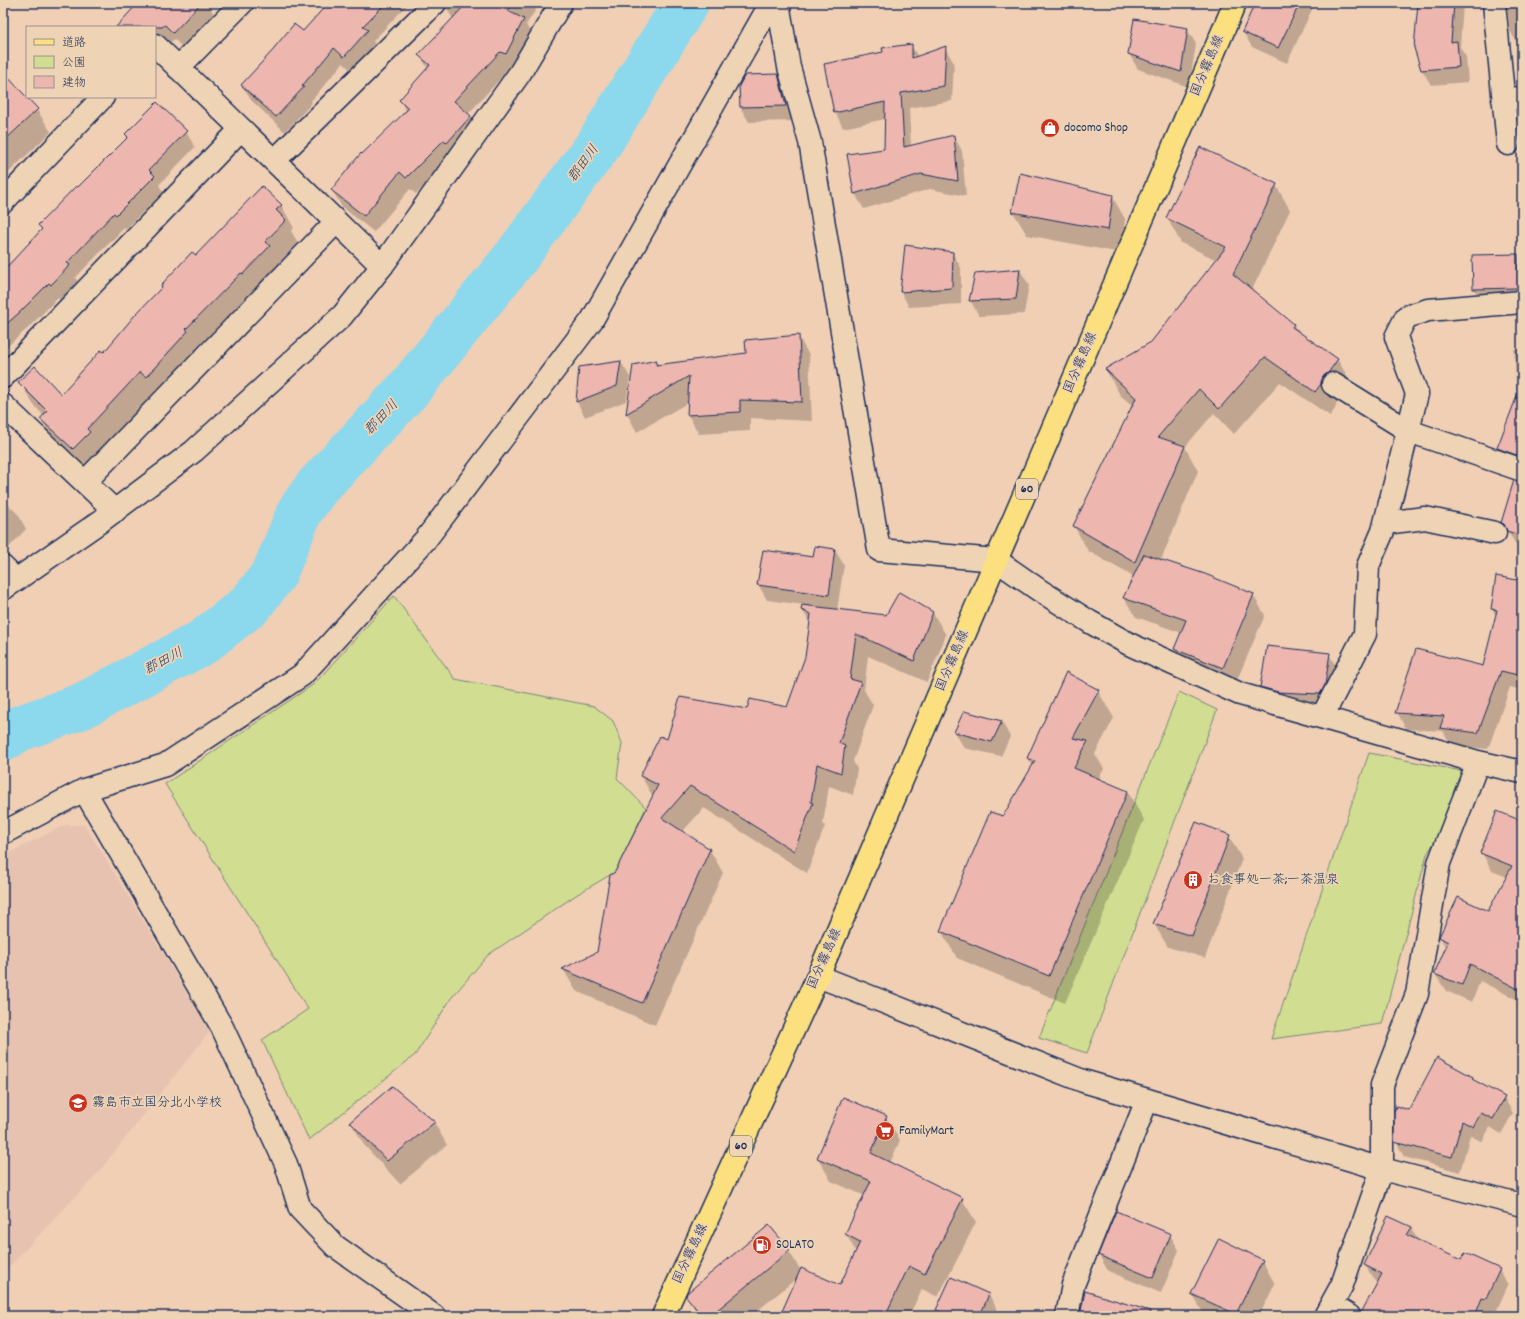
<svg xmlns="http://www.w3.org/2000/svg" width="1525" height="1319" font-family="Dekko,'Klee One',sans-serif">
	<rect width="100%" height="100%" fill="#f0cfb5"/>
	<filter id="ink" filterUnits="userSpaceOnUse"><feTurbulence type="fractalNoise" baseFrequency=".025" numOctaves="2"/><feDisplacementMap in="SourceGraphic" scale="8" xChannelSelector="R" yChannelSelector="G"/><feConvolveMatrix kernelMatrix="1 2 1 2 8 2 1 2 1" color-interpolation-filters="sRGB"/></filter>
	<g filter="url(#ink)">
		<path fill="#e7c2b0" d="M 65,825 L 85,825 L 210,1031 L 97,1174 L 3,1273 L 3,856 Z"/>
		<path fill="#d1dd91" stroke="#768678" d="M 394,596 L 455,679 L 594,706 L 613,721 L 622,743 L 617,778 L 646,808 L 615,872 L 576,895 L 488,955 L 452,997 L 415,1055 L 309,1140 L 262,1040 L 308,1009 L 165,784 L 314,684 Z
			M 1179,692 L 1217,710 L 1087,1053 L 1039,1038 Z
			M 1369,753 L 1477,774 L 1427,854 L 1382,1024 L 1271,1039 Z"/>
		<path fill="#0003" d="M 139,3 L 215,3 L 210,8 L 214,14 L 182,47 L 174,39 L 166,48 L 155,51 L 155,27 L 117,27 Z
			M 330,3 L 409,3 L 373,41 L 376,46 L 353,72 L 343,63 L 311,101 L 312,103 L 285,132 L 251,100 L 242,85 L 303,33 Z
			M 448,3 L 540,3 L 526,25 L 533,37 L 510,68 L 468,114 L 480,134 L 454,157 L 416,194 L 410,189 L 374,232 L 342,207 L 332,190 L 363,155 L 406,112 L 400,100 L 428,69 L 420,55 L 453,19 L 447,9 Z
			M 1256,3 L 1315,3 L 1287,63 L 1252,47 L 1243,32 Z
			M 1419,3 L 1463,3 L 1460,47 L 1466,57 L 1468,82 L 1431,85 L 1422,70 L 1415,48 Z
			M 1507,3 L 1522,3 L 1522,46 L 1519,46 L 1510,31 Z
			M 1187,29 L 1196,44 L 1189,87 L 1138,69 L 1129,54 Z
			M 911,45 L 918,57 L 945,48 L 954,63 L 952,101 L 909,108 L 911,146 L 954,136 L 962,151 L 966,196 L 930,189 L 864,209 L 855,194 L 848,155 L 884,150 L 885,119 L 843,128 L 835,112 L 884,53 Z
			M 3,73 L 37,110 L 51,132 L 8,173 L 3,168 Z
			M 777,75 L 786,90 L 794,121 L 749,122 L 740,107 L 740,86 Z
			M 157,103 L 186,132 L 195,147 L 159,185 L 163,192 L 125,230 L 124,228 L 75,278 L 78,281 L 60,300 L 58,298 L 27,329 L 3,350 L 3,269 L 7,265 L 9,266 L 42,230 L 39,225 L 129,139 L 126,135 Z
			M 1276,185 L 1290,210 L 1252,290 L 1294,325 L 1298,332 L 1337,359 L 1352,384 L 1342,398 L 1337,402 L 1335,409 L 1330,416 L 1280,382 L 1234,434 L 1214,413 L 1185,447 L 1198,471 L 1161,560 L 1253,595 L 1265,615 L 1234,687 L 1187,669 L 1175,649 L 1182,633 L 1136,617 L 1124,598 L 1134,577 L 1088,551 L 1074,526 L 1133,406 L 1120,395 L 1106,370 L 1152,343 L 1217,260 L 1181,243 L 1167,218 Z
			M 1112,196 L 1125,219 L 1121,253 L 1027,235 L 1013,212 Z
			M 281,205 L 294,228 L 291,231 L 298,243 L 279,263 L 282,269 L 159,399 L 153,394 L 100,452 L 87,471 L 54,442 L 41,419 L 44,416 L 33,404 L 20,382 L 61,395 L 104,353 L 196,257 Z
			M 952,252 L 961,268 L 961,304 L 909,307 L 901,292 Z
			M 1517,255 L 1522,263 L 1522,303 L 1483,304 L 1474,289 Z
			M 1020,270 L 1029,285 L 1024,314 L 979,316 L 970,300 L 975,274 Z
			M 798,336 L 809,355 L 812,421 L 750,418 L 750,431 L 699,434 L 688,415 L 689,402 L 637,432 L 627,414 L 634,366 L 656,361 L 659,365 L 747,354 Z
			M 1521,345 L 1522,345 L 1522,403 L 1517,395 L 1514,349 L 1522,348 Z
			M 621,362 L 630,377 L 626,401 L 585,417 L 577,402 L 579,368 Z
			M 1522,425 L 1522,470 L 1508,465 L 1498,448 Z
			M 1522,483 L 1522,549 L 1518,548 L 1502,522 Z
			M 3,500 L 18,514 L 26,529 L 4,553 Z
			M 835,550 L 844,565 L 837,610 L 887,616 L 900,594 L 933,613 L 946,635 L 927,682 L 868,656 L 864,690 L 873,705 L 853,761 L 857,769 L 853,795 L 829,786 L 823,823 L 825,826 L 807,873 L 704,808 L 682,832 L 710,850 L 723,873 L 655,1025 L 576,991 L 563,969 L 597,952 L 616,872 L 653,797 L 641,776 L 668,741 L 748,710 L 788,708 L 806,657 L 811,624 L 802,610 L 804,605 L 767,600 L 758,584 Z
			M 1522,582 L 1522,690 L 1510,687 L 1488,749 L 1451,745 L 1443,731 L 1406,729 L 1397,712 L 1484,667 L 1496,616 L 1492,608 Z
			M 1329,654 L 1338,670 L 1329,709 L 1270,702 L 1261,687 Z
			M 1067,673 L 1098,691 L 1114,718 L 1095,754 L 1104,769 L 1098,780 L 1128,792 L 1144,820 L 1065,1003 L 957,958 L 941,931 L 1003,818 L 1033,767 L 1028,758 Z
			M 965,712 L 1002,722 L 1010,737 L 1001,756 L 964,748 L 955,732 Z
			M 1522,822 L 1522,1002 L 1480,981 L 1472,1002 L 1446,991 L 1435,974 L 1446,948 L 1440,937 L 1488,912 L 1507,877 L 1492,871 L 1482,853 Z
			M 1229,836 L 1242,859 L 1205,958 L 1168,947 L 1154,924 Z
			M 1473,1077 L 1475,1082 L 1504,1098 L 1513,1113 L 1501,1134 L 1490,1127 L 1482,1142 L 1470,1135 L 1460,1172 L 1404,1157 L 1396,1141 Z
			M 886,1117 L 900,1140 L 890,1163 L 962,1199 L 976,1222 L 938,1297 L 922,1289 L 909,1316 L 781,1316 L 797,1278 L 751,1316 L 699,1316 L 687,1296 L 769,1227 L 789,1251 L 801,1271 L 840,1286 L 856,1252 L 846,1234 L 865,1196 L 831,1181 L 818,1158 Z
			M 351,1122 L 434,1122 L 447,1145 L 400,1184 L 364,1145 Z
			M 1411,1228 L 1419,1242 L 1462,1262 L 1499,1270 L 1508,1285 L 1495,1314 L 1491,1312 L 1490,1316 L 1365,1316 L 1378,1282 L 1374,1280 L 1365,1265 Z
			M 1170,1235 L 1179,1250 L 1161,1293 L 1108,1271 L 1099,1255 Z
			M 1262,1261 L 1275,1284 L 1259,1316 L 1205,1316 L 1192,1294 Z
			M 951,1278 L 989,1295 L 1000,1314 L 999,1316 L 936,1316 L 939,1312 L 938,1310 Z"/>
		<g fill="none" stroke-linecap="round" stroke-linejoin="round">
			<path stroke="#8cd8ed" stroke-width="46" d="M 3,739 L 18,729 L 82,706 L 203,642 L 250,605 L 274,574 L 300,511 L 317,487 L 407,391 L 516,257 L 597,147 L 686,3"/>
		</g>
		<path fill="#edb6af" stroke="#1b2f5e" d="M 138,3 L 201,3 L 173,33 L 165,25 L 162,27 L 116,27 Z
			M 328,3 L 386,3 L 363,26 L 368,30 L 344,57 L 334,48 L 302,86 L 304,87 L 276,117 L 241,85 L 275,48 L 274,48 L 294,24 L 303,31 Z
			M 467,3 L 513,3 L 508,11 L 524,19 L 506,54 L 500,52 L 454,101 L 471,116 L 447,143 L 444,140 L 406,178 L 400,172 L 364,216 L 331,190 L 361,153 L 362,154 L 408,109 L 399,100 L 430,65 L 418,55 Z
			M 1255,3 L 1300,3 L 1278,48 L 1242,32 Z
			M 1418,3 L 1454,3 L 1451,42 L 1457,41 L 1459,67 L 1421,70 L 1414,48 Z
			M 1134,19 L 1188,28 L 1181,72 L 1128,54 Z
			M 912,44 L 912,58 L 946,46 L 944,86 L 901,93 L 904,147 L 954,135 L 958,181 L 921,174 L 854,194 L 847,154 L 884,149 L 885,102 L 834,113 L 824,64 L 883,52 L 882,48 Z
			M 3,72 L 38,109 L 3,142 Z
			M 778,74 L 786,106 L 740,107 L 739,86 L 745,75 Z
			M 157,102 L 187,131 L 149,170 L 155,176 L 116,215 L 114,213 L 67,263 L 70,265 L 51,285 L 49,283 L 19,313 L 3,327 L 3,271 L 42,229 L 38,225 L 76,186 L 78,187 L 128,137 L 125,134 Z
			M 1200,147 L 1277,184 L 1233,274 L 1294,324 L 1292,327 L 1338,359 L 1328,373 L 1323,377 L 1321,384 L 1315,392 L 1265,357 L 1219,409 L 1199,389 L 1158,437 L 1185,446 L 1135,562 L 1073,526 L 1136,398 L 1105,369 L 1151,342 L 1226,247 L 1166,218 Z
			M 1020,173 L 1113,195 L 1108,230 L 1012,212 Z
			M 262,186 L 282,205 L 276,210 L 286,220 L 265,242 L 270,246 L 243,274 L 241,273 L 186,329 L 188,331 L 146,377 L 140,372 L 87,429 L 90,432 L 73,449 L 40,419 L 47,411 L 18,382 L 35,366 L 61,394 L 101,350 L 104,352 L 135,315 L 162,287 L 161,285 L 192,252 L 196,255 Z
			M 905,245 L 953,252 L 952,288 L 900,292 Z
			M 1518,254 L 1518,288 L 1473,289 L 1472,255 Z
			M 1020,269 L 1016,299 L 969,301 L 975,273 Z
			M 799,335 L 802,402 L 740,400 L 740,412 L 687,415 L 689,376 L 626,414 L 633,365 L 657,360 L 656,365 L 746,353 L 745,340 Z
			M 621,361 L 617,386 L 576,402 L 579,367 Z
			M 1520,388 L 1522,388 L 1522,457 L 1497,448 Z
			M 1514,480 L 1522,482 L 1522,536 L 1507,531 L 1504,524 L 1501,523 Z
			M 815,546 L 835,549 L 829,595 L 757,585 L 763,550 L 813,557 Z
			M 1144,554 L 1205,574 L 1254,594 L 1223,668 L 1174,649 L 1186,620 L 1123,598 Z
			M 1496,576 L 1522,581 L 1522,676 L 1501,671 L 1478,733 L 1440,728 L 1444,716 L 1395,713 L 1416,649 L 1483,666 L 1497,610 L 1491,609 Z
			M 899,592 L 933,612 L 914,661 L 856,634 L 850,679 L 861,682 L 839,743 L 845,746 L 841,773 L 817,764 L 811,802 L 813,803 L 794,851 L 690,786 L 662,818 L 710,849 L 642,1003 L 562,969 L 597,952 L 610,875 L 615,872 L 658,785 L 640,776 L 660,736 L 667,739 L 680,697 L 747,709 L 750,699 L 787,707 L 805,657 L 811,614 L 801,610 L 802,605 L 886,615 Z
			M 1267,646 L 1330,653 L 1325,685 L 1320,694 L 1278,692 L 1260,687 Z
			M 1066,672 L 1099,690 L 1073,738 L 1088,741 L 1074,768 L 1128,791 L 1049,976 L 940,931 L 990,812 L 1003,816 L 1035,761 L 1027,758 Z
			M 964,711 L 1002,721 L 992,742 L 954,732 Z
			M 1497,811 L 1522,821 L 1522,991 L 1470,964 L 1462,985 L 1434,974 L 1448,942 L 1439,937 L 1458,897 L 1488,911 L 1512,866 L 1480,853 Z
			M 1196,822 L 1230,835 L 1192,936 L 1153,924 Z
			M 1437,1057 L 1473,1077 L 1472,1079 L 1505,1097 L 1493,1119 L 1481,1113 L 1473,1127 L 1462,1121 L 1452,1157 L 1394,1142 L 1394,1112 L 1396,1106 L 1409,1110 Z
			M 392,1086 L 435,1122 L 387,1161 L 350,1122 Z
			M 843,1097 L 887,1116 L 871,1153 L 963,1198 L 925,1274 L 909,1266 L 885,1316 L 780,1316 L 801,1268 L 840,1285 L 860,1242 L 845,1234 L 871,1181 L 817,1158 Z
			M 1116,1211 L 1171,1234 L 1153,1278 L 1098,1255 Z
			M 1388,1216 L 1412,1227 L 1407,1235 L 1461,1260 L 1465,1253 L 1500,1269 L 1486,1299 L 1482,1298 L 1475,1316 L 1361,1316 L 1361,1313 L 1382,1274 L 1364,1265 Z
			M 769,1225 L 790,1250 L 710,1316 L 702,1316 L 686,1296 L 687,1293 Z
			M 1219,1238 L 1263,1260 L 1236,1314 L 1191,1294 Z
			M 951,1277 L 989,1294 L 980,1316 L 950,1316 L 936,1310 Z
			M 1085,1291 L 1150,1311 L 1149,1316 L 1080,1316 Z"/>
		<g fill="none" stroke-linecap="round" stroke-linejoin="round">
			<g stroke="#1b2f5e" stroke-width="25">
				<path id="street" d="M 778,3 L 789,67 L 810,142 L 879,550 L 996,560 L 1039,590 L 1090,622 L 1129,644 L 1240,694 L 1478,762 L 1522,772
					M 1494,3 L 1508,144
					M 155,45 L 382,266
					M 178,68 L 242,3
					M 1503,99 L 1522,98
					M 274,161 L 435,3
					M 3,202 L 103,97
					M 3,377 L 241,129
					M 1333,384 L 1409,431 L 1522,470
					M 3,405 L 115,511
					M 85,482 L 336,222
					M 1385,523 L 1425,518 L 1495,533
					M 3,567 L 16,580
					M 1322,717 L 1365,634 L 1368,566 L 1383,531 L 1417,394 L 1396,337 L 1406,317 L 1428,310 L 1522,302
					M 84,790 L 222,1027 L 286,1164 L 300,1209 L 335,1246 L 434,1316
					M 3,833 L 84,790 L 165,765 L 302,675 L 426,539 L 592,320 L 771,3
					M 1331,1305 L 1349,1316
					M 1067,1316 L 1073,1285 L 1147,1100
					M 1325,1316 L 1342,1285 L 1382,1169 L 1382,1085 L 1417,994 L 1439,863 L 1478,762"/>
			</g>
			<g stroke="#1b2f5e" stroke-width="25">
				<path id="secondary" d="M 3,589 L 101,521 L 194,451 L 342,316 L 382,266 L 520,73 L 561,3
					M 818,976 L 1083,1081 L 1382,1169 L 1522,1205"/>
			</g>
			<g stroke="#1b2f5e" stroke-width="25">
				<path id="primary" d="M 663,1316 L 818,976 L 1235,3"/>
			</g>
			<use href="#street" stroke="#eed3b5" stroke-width="22"/>
			<use href="#secondary" stroke="#eed3b5" stroke-width="22"/>
			<use href="#primary" stroke="#fce080" stroke-width="22"/>
		</g>
	</g>
	<defs>
		<g id="shop-disc" transform="scale(1)"><circle r="9.5" fill="#c8321e" stroke="#eed3b5"/><path d="M-5-2.5h2.3a2.7 3.5 0 0 1 5.4 0H5L5.5 6h-11ZM-1.5-2.5h3a1.5 2.3 0 0 0-3 0Z" fill="#fff"/></g>
		<g id="building-disc" transform="scale(1)"><circle r="9.5" fill="#c8321e" stroke="#eed3b5"/><path d="M-4-6H4V6H1V3H-1V6H-4ZM-2.5-4.3h1.7v1.8h-1.7ZM.8-4.3h1.7v1.8H.8ZM-2.5-1h1.7V.8h-1.7ZM.8-1h1.7V.8H.8Z" fill="#fff"/></g>
		<g id="school-disc" transform="scale(1)"><circle r="9.5" fill="#c8321e" stroke="#eed3b5"/><path d="M0-5L7-2L0 1L-7-2ZM-4 1L0 2.5L4 1V4Q0 6-4 4Z" fill="#fff"/></g>
		<g id="supermarket-disc" transform="scale(1)"><circle r="9.5" fill="#c8321e" stroke="#eed3b5"/><path d="M-6-5.5h2.5l.6 2H6L4.5 2H-2.5L-4.4-4H-6ZM-1.5 3.2a1.3 1.3 0 1 0 .1 0ZM3 3.2a1.3 1.3 0 1 0 .1 0Z" fill="#fff"/></g>
		<g id="fuel-disc" transform="scale(1)"><circle r="9.5" fill="#c8321e" stroke="#eed3b5"/><path d="M-5.5-6h7V0h2V4h1.3V-2.5L3-4.5l.8-.8L6-3V5H2.5V1h-1V6h-7ZM-4.2-4.7v3.2H.2V-4.7Z" fill="#fff"/></g>
	</defs>
	<g fill-rule="evenodd">
		<use href="#shop-disc" x="1050" y="128"/>
		<use href="#building-disc" x="1193" y="880"/>
		<use href="#school-disc" x="78" y="1103"/>
		<use href="#supermarket-disc" x="885" y="1131"/>
		<use href="#fuel-disc" x="762" y="1245"/>
	</g>
	<g text-anchor="middle" dominant-baseline="central" stroke-width="3.5" stroke-linejoin="round" paint-order="stroke">
		<g fill="#eed3b5" stroke="#5a6078" stroke-width="1">
			<rect x="1016" y="479" width="22" height="20" rx="3"/>
			<rect x="730" y="1136" width="22" height="20" rx="3"/>
		</g>
		<g font-size="12" font-weight="bold" fill="#1b2f5e">
			<text x="1027" y="489">60</text>
			<text x="741" y="1146">60</text>
		</g>
		<g font-size="13" fill="#1b2f5e" stroke="#eed3b5">
			<text transform="translate(1208 66) rotate(-67)">国分霧島線</text>
			<text transform="translate(1081 363) rotate(-67)">国分霧島線</text>
			<text transform="translate(953 661) rotate(-67)">国分霧島線</text>
			<text transform="translate(825 959) rotate(-66)">国分霧島線</text>
			<text transform="translate(691 1254) rotate(-65)">国分霧島線</text>
		</g>
		<g font-size="13" fill="#1b2f5e" stroke="#eed3b5" text-anchor="start">
			<text x="1064" y="128">docomo Shop</text>
			<text x="1207" y="880">お食事処一茶;一茶温泉</text>
			<text x="92" y="1103">霧島市立国分北小学校</text>
			<text x="899" y="1131">FamilyMart</text>
			<text x="776" y="1245">SOLATO</text>
		</g>
		<g font-size="14" font-style="italic" fill="#26406c" stroke="#eed3b5">
			<text transform="translate(584 164) rotate(-54)">郡田川</text>
			<text transform="translate(382 418) rotate(-47)">郡田川</text>
			<text transform="translate(164 662) rotate(-28)">郡田川</text>
		</g>
	</g>
	<rect width="1525" height="1319" fill="none" stroke="#eed3b5" stroke-width="16"/>
	<rect x="8" y="8" width="1509" height="1303" fill="none" stroke="#1b2f5e" stroke-width="1.5" filter="url(#ink)"/>
	<rect x="26" y="26" width="130" height="72" fill="#eed3b5" stroke="#9a9192"/>
	<rect x="34" y="39" width="20" height="6" fill="#fce080" stroke="#9a9192"/>
	<text x="62" y="46" font-size="12" fill="#1b2f5e">道路</text>
	<rect x="34" y="56" width="20" height="12" fill="#d1dd91" stroke="#9a9192"/>
	<text x="62" y="66" font-size="12" fill="#1b2f5e">公園</text>
	<rect x="34" y="76" width="20" height="12" fill="#edb6af" stroke="#9a9192"/>
	<text x="62" y="86" font-size="12" fill="#1b2f5e">建物</text>
</svg>
